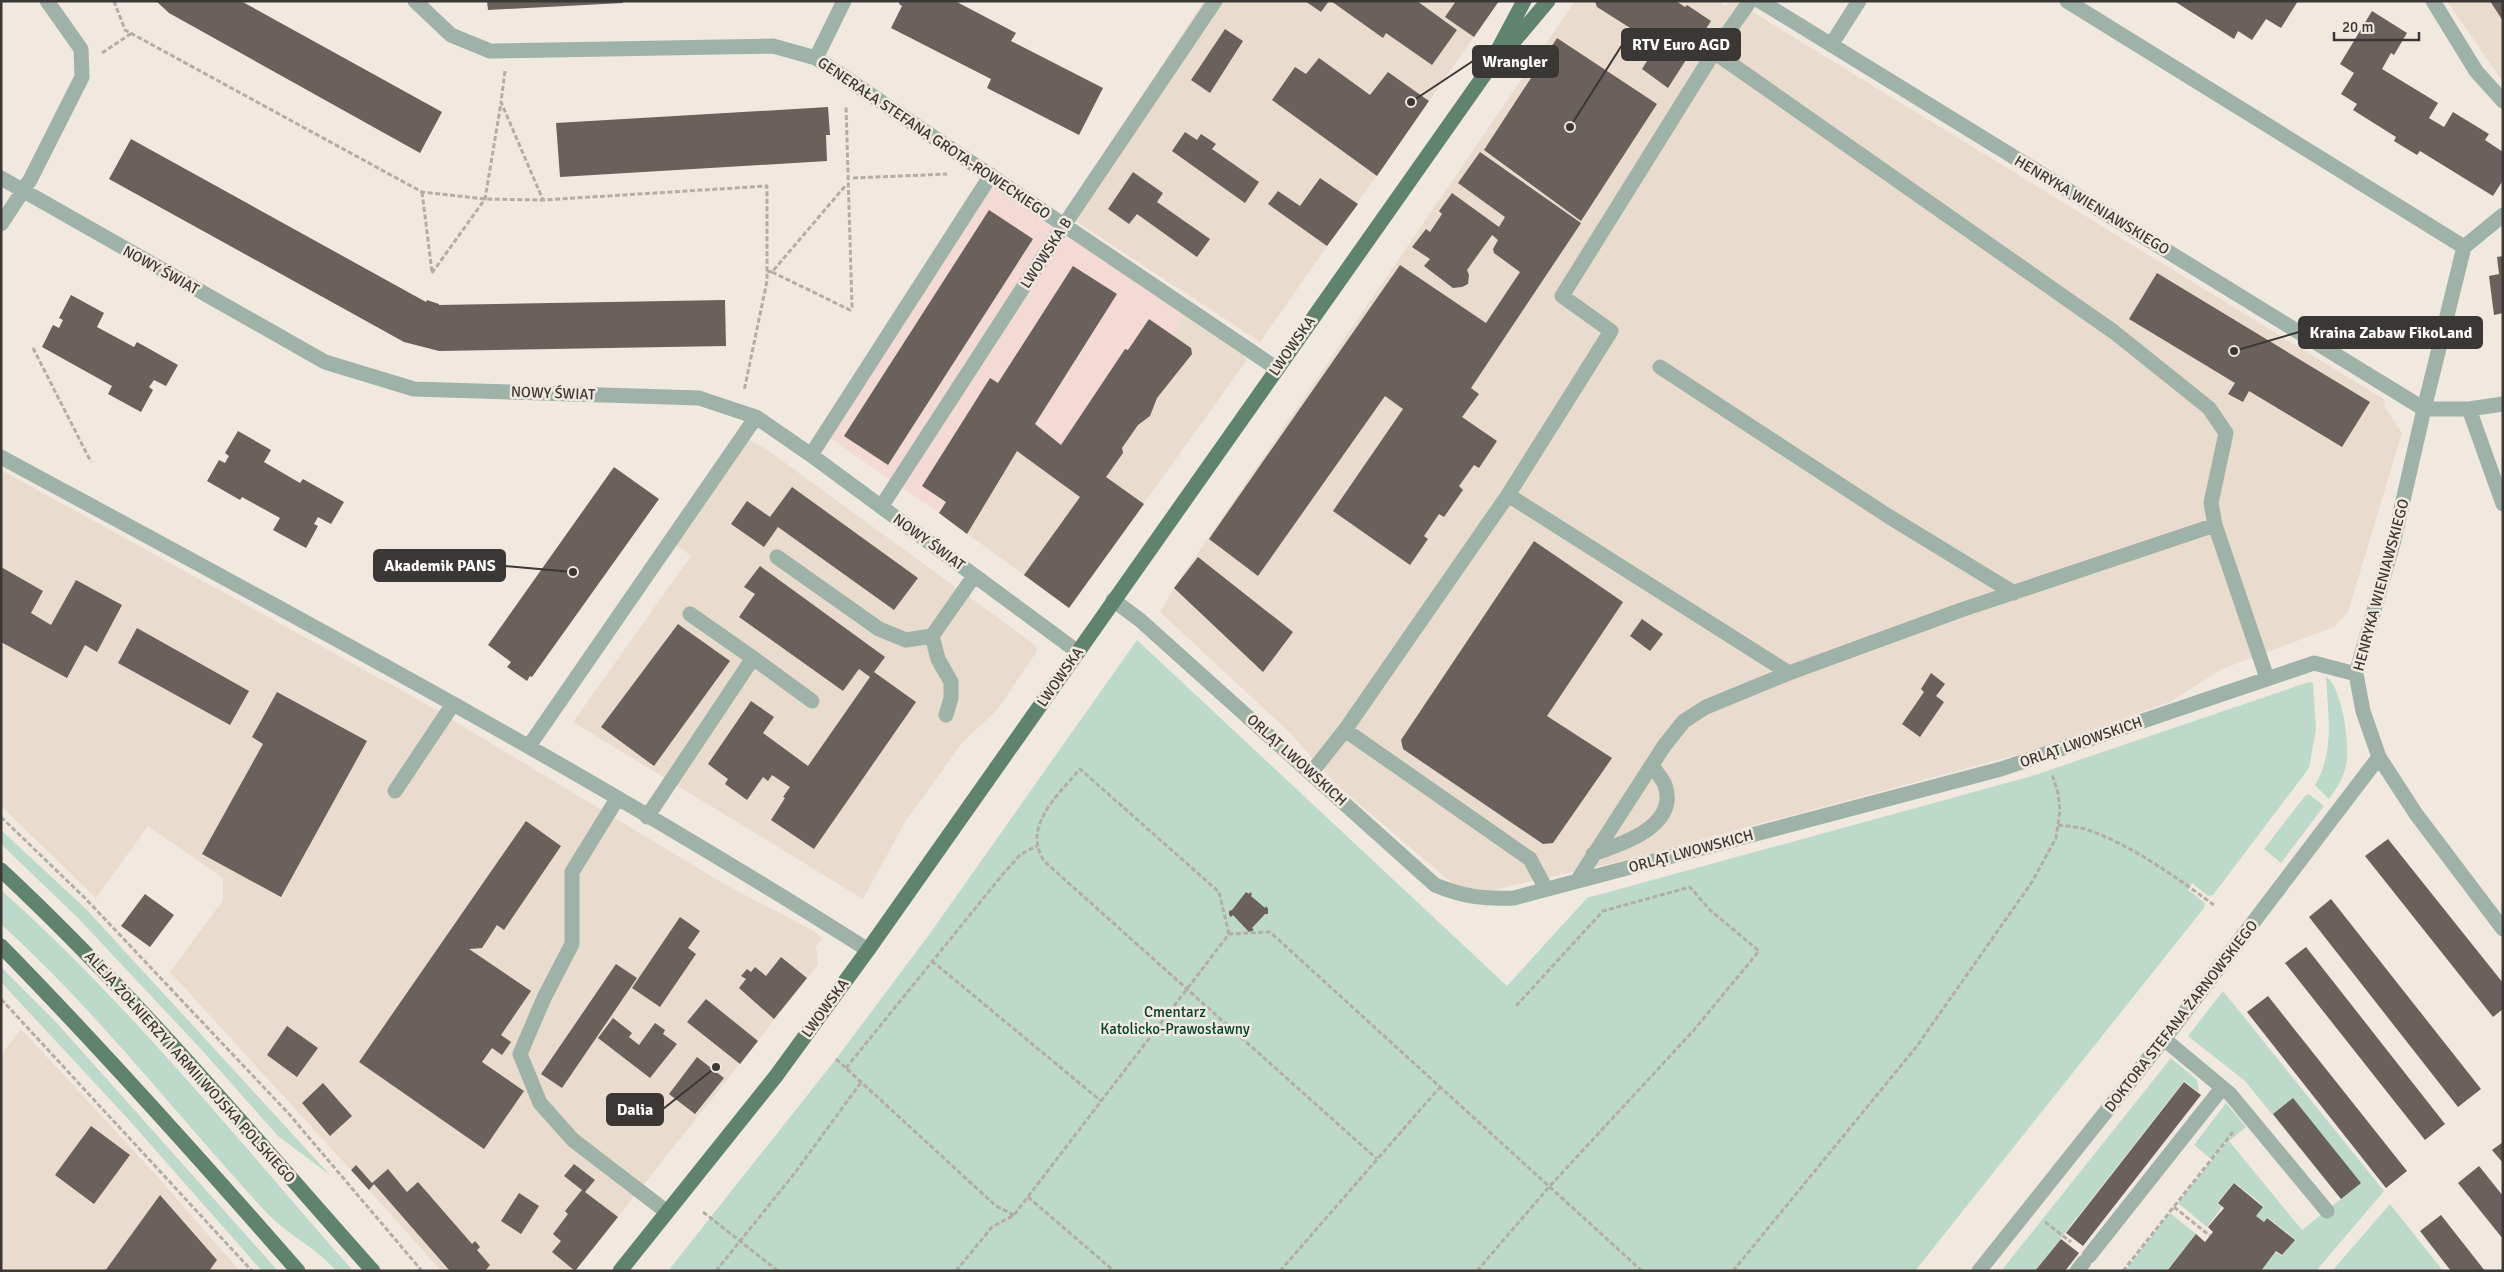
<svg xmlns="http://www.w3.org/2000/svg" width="2504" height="1272" font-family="Signika,sans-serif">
	<rect width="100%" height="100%" fill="#f1e9e0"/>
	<path fill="#e9dbcd" d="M 1204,1 L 1499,1 L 1260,342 L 1065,214 Z
		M 1575,1 L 1718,1 L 1726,6 L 1729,1 L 1735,1 L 2385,400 L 2384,406 L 2402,433 L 2348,612 L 2334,627 L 2222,669 L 2170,702 L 2024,753 L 1617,862 L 1493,890 L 1476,892 L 1453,884 L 1337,785 L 1289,732 L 1160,612 L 1174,588 Z
		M 2447,1 L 2503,1 L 2503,82 Z
		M 1185,315 L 1242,353 L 1246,361 L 1069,608 L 939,513 L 1007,406 L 1037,425 L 1084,462 Z
		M 749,440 L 766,449 L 1035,645 L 1037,651 L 997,710 L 962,743 L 905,822 L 863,899 L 573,722 L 691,556 L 675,544 Z
		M 1,470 L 421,701 L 726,885 L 812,930 L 822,938 L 816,947 L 818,965 L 575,1271 L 441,1271 L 369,1190 L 374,1184 L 356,1166 L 351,1170 L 170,972 L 223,900 L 223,878 L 148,826 L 96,898 L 1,806 Z
		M 21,1029 L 156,1175 L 240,1271 L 1,1271 L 1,1055 Z"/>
	<path fill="#f4dad4" d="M 987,180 L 1185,315 L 1085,462 L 1036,425 L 1007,406 L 939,513 L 822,433 Z"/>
	<path fill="#bcd9c9" d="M 1137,640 L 1507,986 L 1587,898 L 2032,776 L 2309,682 L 2313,683 L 2316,729 L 2309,768 L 2213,895 L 2208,896 L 2192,883 L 2188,890 L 2205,903 L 2204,908 L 1915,1271 L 668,1271 L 836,1059 L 931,932 Z
		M 2326,677 C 2342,686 2349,742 2347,760 C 2345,775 2338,787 2329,799 L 2315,785 C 2335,752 2328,713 2326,677 Z
		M 2309,794 L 2324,806 L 2281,863 L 2264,849 L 2305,796 Z
		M 1,830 L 86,909 L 330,1175 L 278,1136 L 200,1048 L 77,917 L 1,844 Z
		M 1,890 C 130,1005 239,1141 353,1271 L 336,1271 C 316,1247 287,1235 266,1212 C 178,1117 98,1012 1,924 Z
		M 1,967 L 55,1021 L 278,1271 L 262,1271 L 129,1120 L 1,982 Z
		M 2223,991 L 2384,1191 L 2316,1271 L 2262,1270 L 2276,1252 L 2282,1256 L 2295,1239 L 2267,1217 L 2263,1222 L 2256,1216 L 2264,1206 L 2234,1182 L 2217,1203 L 2222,1207 L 2207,1227 L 2178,1203 L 2236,1130 L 2211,1159 L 2194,1145 L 2226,1103 L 2246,1127 L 2229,1141 L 2302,1230 L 2341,1199 L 2245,1081 L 2188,1036 Z
		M 2171,1058 L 2197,1080 L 2199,1092 L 2184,1081 L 2035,1271 L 2001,1271 Z
		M 2390,1204 L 2443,1271 L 2332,1271 Z
		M 2170,1213 L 2196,1234 L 2166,1271 L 2125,1271 Z"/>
	<path fill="#6a605c" d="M 156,1 L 241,1 L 442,112 L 420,153 L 169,13 Z
		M 487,1 L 623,1 L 623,3 L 488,10 Z
		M 900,1 L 955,1 L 1016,33 L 1011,41 L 1103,88 L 1079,135 L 987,88 L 991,79 L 891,28 L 902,6 L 899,4 Z
		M 1305,1 L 1329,1 L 1321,12 Z
		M 1331,1 L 1417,1 L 1457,30 L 1432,65 L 1386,33 L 1383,38 Z
		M 1456,1 L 1499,1 L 1474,37 L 1445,17 Z
		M 1595,1 L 1676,1 L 1685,7 L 1687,5 L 1711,21 L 1668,88 L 1642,69 L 1657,45 L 1597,7 Z
		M 2174,1 L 2298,1 L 2281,28 L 2266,19 L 2252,40 L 2238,31 L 2234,39 Z
		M 2490,1 L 2503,1 L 2503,21 Z
		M 2372,11 L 2407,33 L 2394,55 L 2391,53 L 2382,69 L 2438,103 L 2429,118 L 2444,127 L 2453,112 L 2489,134 L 2485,140 L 2503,152 L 2503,180 L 2493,196 L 2420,151 L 2417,155 L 2394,141 L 2396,137 L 2353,110 L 2357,104 L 2341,94 L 2354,73 L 2340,64 Z
		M 1225,29 L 1243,41 L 1210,93 L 1191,80 Z
		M 1557,38 L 1657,104 L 1581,221 L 1484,150 Z
		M 1319,58 L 1370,95 L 1388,72 L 1429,101 L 1377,176 L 1272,100 L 1295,67 L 1306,74 Z
		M 828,107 L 830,135 L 826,135 L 827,161 L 560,177 L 556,123 Z
		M 1185,132 L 1197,140 L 1201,134 L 1216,144 L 1212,149 L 1259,182 L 1245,203 L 1172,151 Z
		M 131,139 L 426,302 L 427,300 L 439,304 L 439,305 L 725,300 L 726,346 L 439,351 L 404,342 L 109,179 Z
		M 1480,152 L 1581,223 L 1471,388 L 1479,394 L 1462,417 L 1497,441 L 1479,468 L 1474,465 L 1459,486 L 1463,490 L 1444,517 L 1439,514 L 1424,536 L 1428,539 L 1410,565 L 1333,511 L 1403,409 L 1385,396 L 1258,576 L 1209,539 L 1400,265 L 1486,323 L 1520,272 L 1494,253 L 1493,249 L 1498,240 L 1492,235 L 1467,270 L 1469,275 L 1468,284 L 1462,287 L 1453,288 L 1424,266 L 1430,259 L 1412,247 L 1426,229 L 1430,232 L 1442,214 L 1439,211 L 1452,193 L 1499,227 L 1505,217 L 1458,183 Z
		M 1133,172 L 1163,193 L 1157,202 L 1210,239 L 1197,257 L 1137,214 L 1129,224 L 1108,209 Z
		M 1320,178 L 1358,204 L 1327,246 L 1268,204 L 1278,191 L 1300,206 Z
		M 989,210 L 1033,239 L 888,465 L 844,436 Z
		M 2503,256 L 2503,313 L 2494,315 L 2489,276 L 2499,274 L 2497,257 Z
		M 1073,266 L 1117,294 L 1035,424 L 1061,445 L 1125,349 L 1128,350 L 1149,319 L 1191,348 L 1192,354 L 1157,398 L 1150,416 L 1138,425 L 1122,448 L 1123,453 L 1106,477 L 1144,504 L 1069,608 L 1024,575 L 1080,497 L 1017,451 L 967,534 L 939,513 L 946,502 L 922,486 L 990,378 L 998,383 Z
		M 2157,273 L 2370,402 L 2342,447 L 2249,391 L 2243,402 L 2228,394 L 2235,383 L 2129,319 Z
		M 71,295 L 104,313 L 97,327 L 134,347 L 137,342 L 178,365 L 166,386 L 154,380 L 149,387 L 153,390 L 141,412 L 108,394 L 112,386 L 42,347 L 53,325 L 59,328 L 63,320 L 59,318 Z
		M 238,431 L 271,450 L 264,462 L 300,483 L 303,479 L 344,502 L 331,524 L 318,517 L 314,524 L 318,526 L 306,548 L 273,530 L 280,518 L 242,497 L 240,500 L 207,481 L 219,460 L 225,463 L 229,456 L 225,453 Z
		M 614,467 L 659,499 L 532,677 L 530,676 L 527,681 L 507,667 L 511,662 L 488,645 Z
		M 792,487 L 918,578 L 894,610 L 778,527 L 764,547 L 731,524 L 747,501 L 770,517 Z
		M 1534,541 L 1623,602 L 1547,716 L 1612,758 L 1553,843 L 1543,844 L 1403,749 L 1401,740 Z
		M 1198,557 L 1293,632 L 1263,672 L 1174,588 Z
		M 760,566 L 885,657 L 874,672 L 916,702 L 814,849 L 771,820 L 785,798 L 783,797 L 790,787 L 772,775 L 768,781 L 763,777 L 747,800 L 725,784 L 728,779 L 708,764 L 751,701 L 774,717 L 763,733 L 808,766 L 870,677 L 859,669 L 843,691 L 739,617 L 755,594 L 744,587 Z
		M 1,567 L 43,591 L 31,613 L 51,625 L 76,580 L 122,605 L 97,652 L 85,645 L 67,678 L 1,642 Z
		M 1642,619 L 1663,634 L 1650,651 L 1630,636 Z
		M 678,624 L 730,661 L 654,766 L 601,727 Z
		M 137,628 L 249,691 L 230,725 L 118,663 Z
		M 1931,673 L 1945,684 L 1936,696 L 1944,702 L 1920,737 L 1902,724 L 1924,692 L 1921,689 Z
		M 277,692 L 367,741 L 281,897 L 202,854 L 263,744 L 252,737 Z
		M 526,821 L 561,846 L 504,930 L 497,925 L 482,948 L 469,949 L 531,991 L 501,1035 L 511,1042 L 502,1055 L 492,1048 L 482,1062 L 524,1091 L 484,1149 L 359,1062 Z
		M 2388,839 L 2503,983 L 2503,1009 L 2493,1017 L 2365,856 Z
		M 1246,892 L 1249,894 L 1250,892 L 1252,894 L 1251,896 L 1265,908 L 1266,906 L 1268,909 L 1268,914 L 1265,914 L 1252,928 L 1254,930 L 1249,932 L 1233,915 L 1231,917 L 1229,915 L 1229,911 L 1232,910 Z
		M 145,894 L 174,915 L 150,947 L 121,926 Z
		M 2331,899 L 2481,1089 L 2458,1107 L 2309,917 Z
		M 680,917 L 700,931 L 688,948 L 696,954 L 660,1007 L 632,988 Z
		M 2306,947 L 2445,1124 L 2425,1140 L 2285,963 Z
		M 781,957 L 807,978 L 774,1019 L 739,988 L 746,979 L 741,976 L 747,969 L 751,972 L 755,967 L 766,976 Z
		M 616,964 L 637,978 L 562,1088 L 541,1074 Z
		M 2268,996 L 2407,1171 L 2386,1188 L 2247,1012 Z
		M 706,999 L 758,1041 L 740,1064 L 687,1022 Z
		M 613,1018 L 632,1033 L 629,1037 L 639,1045 L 655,1023 L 665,1030 L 663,1034 L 677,1044 L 650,1078 L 598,1038 Z
		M 287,1026 L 318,1048 L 297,1077 L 267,1055 Z
		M 697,1057 L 724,1078 L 695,1114 L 669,1094 Z
		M 2184,1082 L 2201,1095 L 2083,1246 L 2066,1233 Z
		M 323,1083 L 352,1116 L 330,1136 L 302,1103 Z
		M 2293,1098 L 2361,1183 L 2341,1199 L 2273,1114 Z
		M 91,1126 L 130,1155 L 94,1204 L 55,1175 Z
		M 2503,1142 L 2503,1163 L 2492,1150 Z
		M 574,1164 L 595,1180 L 585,1192 L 618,1217 L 575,1271 L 552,1252 L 561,1241 L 553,1234 L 568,1214 L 565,1211 L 582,1190 L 564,1176 Z
		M 356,1165 L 372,1183 L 388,1169 L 407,1192 L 418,1182 L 472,1244 L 475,1241 L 480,1247 L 477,1250 L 490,1265 L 485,1271 L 450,1271 L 374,1184 L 369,1190 L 351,1170 Z
		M 2479,1166 L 2503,1196 L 2503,1239 L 2458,1183 Z
		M 2234,1183 L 2263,1207 L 2256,1216 L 2264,1222 L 2267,1218 L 2295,1240 L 2282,1255 L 2276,1251 L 2261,1271 L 2167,1271 L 2196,1234 L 2205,1242 L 2213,1232 L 2208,1227 L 2224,1208 L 2218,1203 Z
		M 519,1193 L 539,1206 L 521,1234 L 501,1221 Z
		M 160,1195 L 217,1260 L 209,1271 L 105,1271 Z
		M 2441,1215 L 2485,1271 L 2451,1271 L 2420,1231 Z
		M 2061,1239 L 2079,1253 L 2065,1271 L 2035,1271 Z"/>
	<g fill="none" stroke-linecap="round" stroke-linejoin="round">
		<path stroke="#b4ada6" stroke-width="3" stroke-dasharray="5 2.5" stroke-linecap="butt" d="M 114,1 L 125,30 L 422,192 L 485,199 L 543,200
			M 102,53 L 132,33
			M 505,71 L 501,102 L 543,200 L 767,186 L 767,281 L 744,391
			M 853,178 L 947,174
			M 422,192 L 432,272
			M 767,271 L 772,272 L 846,185
			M 772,272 L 850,310 L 852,307 L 846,106
			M 432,273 L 485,199 L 501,103
			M 33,348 L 91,462
			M 1,817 L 85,898 L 289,1114 L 422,1271
			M 2058,825 C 2068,826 2079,827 2088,830 C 2132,845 2177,878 2214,905
			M 1229,934 L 1219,892 L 1080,769 C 1063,789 1031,818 1038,847 C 1039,852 1042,857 1044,861 L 1377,1159
			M 932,961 L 1101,1101
			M 1,999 L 252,1271
			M 836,1059 L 996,1206 L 1014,1215
			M 846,1068 L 1003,874 L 1021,854 L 1037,846
			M 1028,1197 L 1114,1271
			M 2174,1207 L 2210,1236
			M 703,1212 L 778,1271
			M 2045,1222 L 2071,1242
			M 716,1271 L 794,1174 L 862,1081
			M 956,1271 L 992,1227 L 1014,1215 L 1229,934 L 1270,932 L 1642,1271
			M 1280,1271 L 1440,1087
			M 1477,1271 L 1549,1187 L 1694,1030 L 1759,951 L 1710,910 L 1690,887 L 1603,911 L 1516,1006
			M 1733,1271 L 1917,1046 L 2032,882 L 2056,838 L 2060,811 L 2058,793 L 2052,774
			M 2123,1271 L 2233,1132"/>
		<path stroke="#9fb2a7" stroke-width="15" d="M 415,1 L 451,35 L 490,51 L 773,46 L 816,58 L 1276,368
			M 1760,1 L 2424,409 L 2394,540 L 2356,674 L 2363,711 L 2379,757 L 2416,814 L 2503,929
			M 2067,1 L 2464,247
			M 2433,1 L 2476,71 L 2503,101
			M 1831,45 L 1859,1
			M 1714,52 L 2114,332 L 2209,408 L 2226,433 L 2211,503 L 2215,525
			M 816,58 L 844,1
			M 1,178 L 325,362 L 414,389 L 699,398 L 756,417 L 811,455 L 1078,652
			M 2503,215 L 2464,247 L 2424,409 L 2469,409 L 2503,404
			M 1,224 L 30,180 L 82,77 L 81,49 L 47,1
			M 1660,367 L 1888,516 L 2014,593
			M 2469,409 L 2503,504
			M 811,455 L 991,175
			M 1,457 C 293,615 588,772 868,950
			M 1508,495 L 1789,673
			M 881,507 L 1056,237 L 1215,1
			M 777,557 L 879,629 L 906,640 L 932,636
			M 1113,600 L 1140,620 L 1435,885 C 1464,897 1483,899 1514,898 L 2001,769 L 2314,663 L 2356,674
			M 690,614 L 753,658
			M 946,715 L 951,698 L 951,682 L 938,659 L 932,636 L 974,576
			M 1345,730 L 1530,859 L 1546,889
			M 529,746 L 756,417
			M 1311,773 L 1345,730 L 1508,495 L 1611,331 L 1562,296 L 1714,52 L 1750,1
			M 395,791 L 453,704
			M 617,799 L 572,872 L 572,944 L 544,998 L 520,1054 L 540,1103 L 573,1140 L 667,1212
			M 647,817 L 753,658 L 812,701
			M 1593,854 C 1622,844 1679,826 1665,785 C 1662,778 1655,771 1652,765
			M 1577,881 L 1664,746 L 1684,721 L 1706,707 L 1789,673 L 1961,610 L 2215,525 L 2267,678
			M 2164,1039 L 2230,1094 L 2327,1211
			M 2089,1256 L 2222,1088
			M 1979,1271 L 2175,1025 L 2379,757
			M 2077,1271 L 2084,1262"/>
		<path stroke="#5f836f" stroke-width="15" d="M 1498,60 L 1548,1
			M 1,870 C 135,995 252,1135 373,1271
			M 1,946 C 104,1051 201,1160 298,1271
			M 620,1271 L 776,1076 L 868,950 L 1485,74 L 1524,1"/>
	</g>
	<g text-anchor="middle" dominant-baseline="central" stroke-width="5" stroke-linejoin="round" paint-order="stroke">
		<g font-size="15" fill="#3a3734" stroke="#f1e9e0">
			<text transform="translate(934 138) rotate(34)">GENERAŁA STEFANA GROTA-ROWECKIEGO</text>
			<text transform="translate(2092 205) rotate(31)">HENRYKA WIENIAWSKIEGO</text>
			<text transform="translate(1046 253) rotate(-57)">LWOWSKA B</text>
			<text transform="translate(161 270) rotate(29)">NOWY ŚWIAT</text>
			<text transform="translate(1292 346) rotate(-55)">LWOWSKA</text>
			<text transform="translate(553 393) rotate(2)">NOWY ŚWIAT</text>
			<text transform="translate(929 542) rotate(36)">NOWY ŚWIAT</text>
			<text transform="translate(2381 585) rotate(-75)">HENRYKA WIENIAWSKIEGO</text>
			<text transform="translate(1060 677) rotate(-55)">LWOWSKA</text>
			<text transform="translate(2081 742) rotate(-19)">ORLĄT LWOWSKICH</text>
			<text transform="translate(1297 760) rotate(42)">ORLĄT LWOWSKICH</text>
			<text transform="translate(1691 851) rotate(-15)">ORLĄT LWOWSKICH</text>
			<text transform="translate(825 1008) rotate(-54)">LWOWSKA</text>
			<text transform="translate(2181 1016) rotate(-52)">DOKTORA STEFANA ŻARNOWSKIEGO</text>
			<text transform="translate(190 1067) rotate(48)">ALEJA ŻOŁNIERZY I ARMII WOJSKA POLSKIEGO</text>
		</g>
		<g font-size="15" fill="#02412a" stroke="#f1e9e0">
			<text x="1175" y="1012">Cmentarz<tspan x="1175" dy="17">Katolicko-Prawosławny</tspan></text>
		</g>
	</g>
	<path fill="none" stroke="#3a3734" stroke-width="2" d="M1570 127L1622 45M1411 102L1473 61M2234 351L2299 332M573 572L505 566M716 1067L663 1109"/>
	<g fill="#3a3734" stroke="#f1e9e0" stroke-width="2">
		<circle cx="1570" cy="127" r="5"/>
		<circle cx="1411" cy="102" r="5"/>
		<circle cx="2234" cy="351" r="5"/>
		<circle cx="573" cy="572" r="5"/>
		<circle cx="716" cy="1067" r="5"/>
	</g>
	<g fill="#3a3734" stroke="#3a3734" stroke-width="2">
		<rect x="1622" y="29" width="118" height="31" rx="5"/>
		<rect x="1473" y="46" width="85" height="31" rx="5"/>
		<rect x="2299" y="317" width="183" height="31" rx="5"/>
		<rect x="374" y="550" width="131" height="31" rx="5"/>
		<rect x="607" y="1094" width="56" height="31" rx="5"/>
	</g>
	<g font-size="16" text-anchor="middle" font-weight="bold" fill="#fff">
		<text x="1681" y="50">RTV Euro AGD</text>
		<text x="1515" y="67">Wrangler</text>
		<text x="2391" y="338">Kraina Zabaw FikoLand</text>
		<text x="440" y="571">Akademik PANS</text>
		<text x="635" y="1115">Dalia</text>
	</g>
	<rect width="2504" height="1272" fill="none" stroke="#3a3734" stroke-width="5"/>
	<path d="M2334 32v8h85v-8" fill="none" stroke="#3a3734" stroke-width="2.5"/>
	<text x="2342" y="32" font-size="15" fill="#3a3734" stroke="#f1e9e0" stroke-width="4" paint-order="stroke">20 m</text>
</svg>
